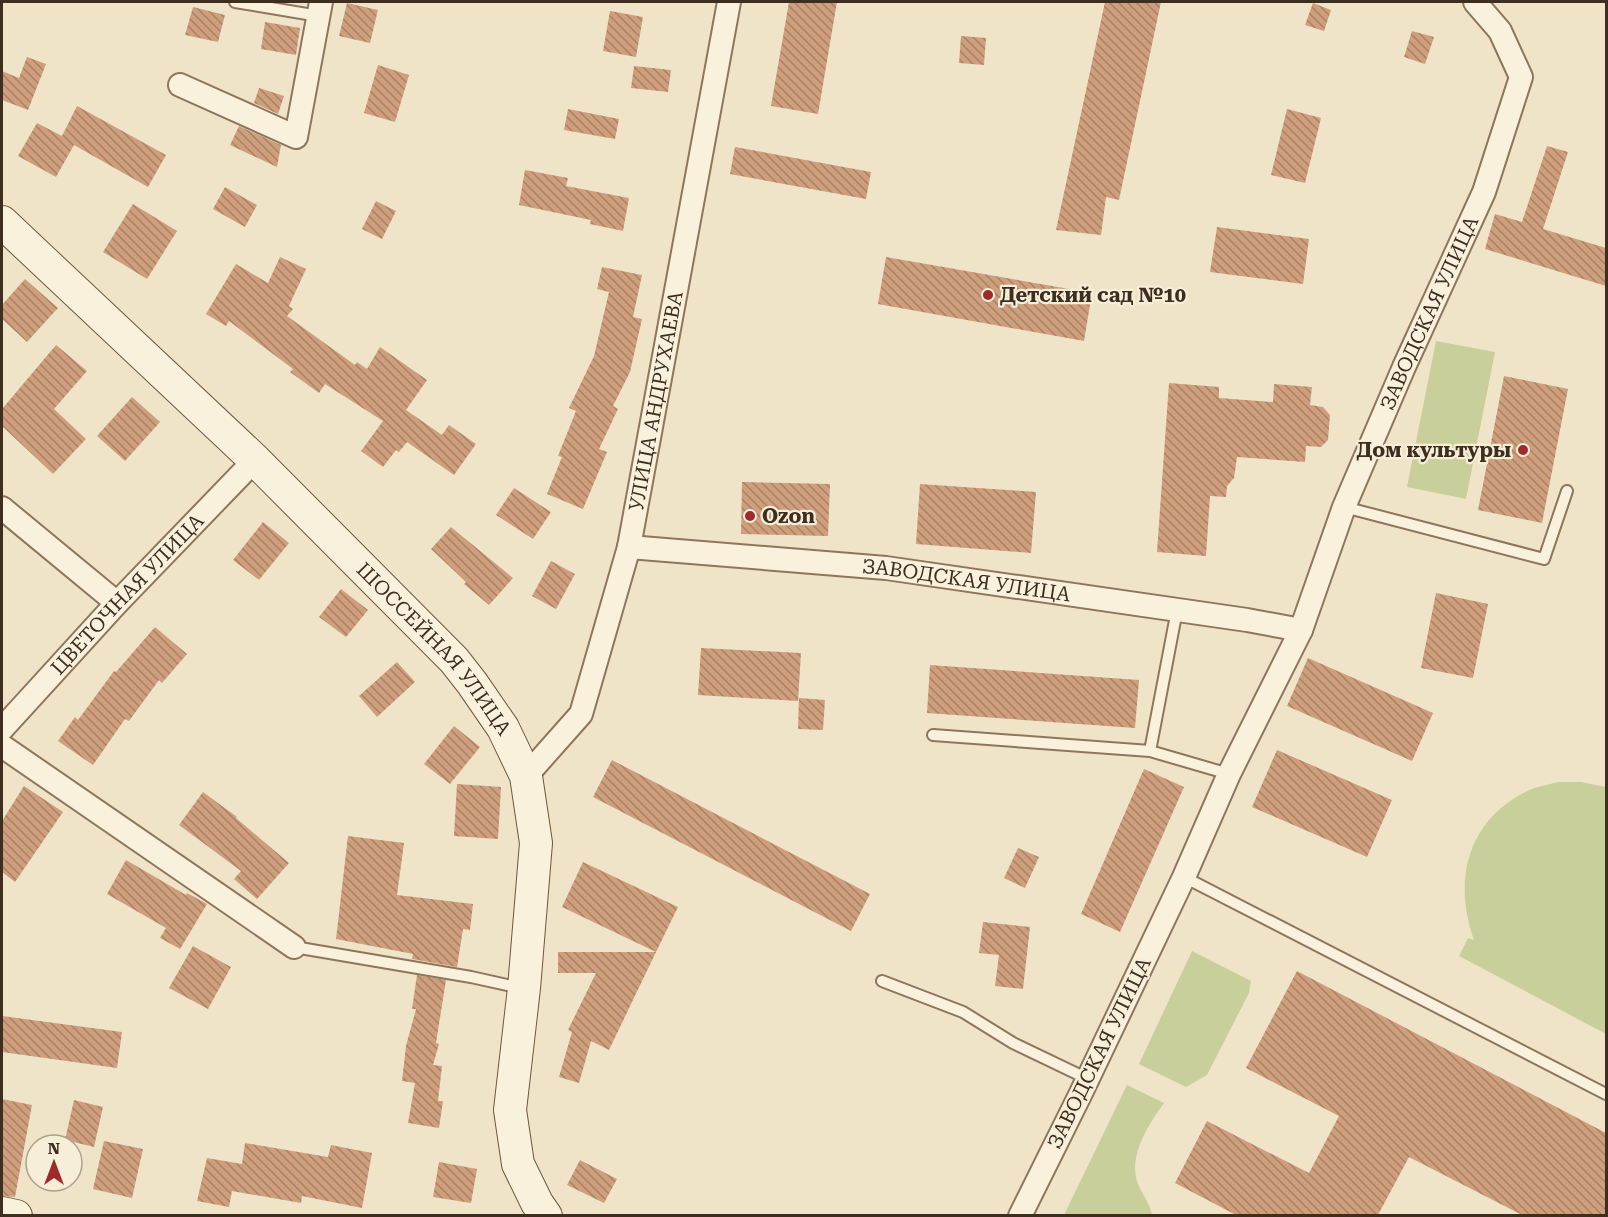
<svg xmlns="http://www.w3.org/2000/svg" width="1608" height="1217" font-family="'Roboto Serif',serif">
	<defs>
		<pattern id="building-back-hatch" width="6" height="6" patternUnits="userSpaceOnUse" patternTransform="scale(1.5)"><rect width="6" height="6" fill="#cf9f7d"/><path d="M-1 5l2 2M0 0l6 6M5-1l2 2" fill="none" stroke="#a98266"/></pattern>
	</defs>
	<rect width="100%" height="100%" fill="#f0e4c8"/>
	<path fill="#c9cf9b" d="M 1436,341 L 1495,352 L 1466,499 L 1407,487 Z
		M 1559,782 L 1581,782 L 1606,787 L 1606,1034 L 1459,956 L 1468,938 L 1474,940 C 1452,879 1468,817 1532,789 C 1540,786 1550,784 1559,782 Z
		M 1192,951 L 1251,981 L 1249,993 L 1207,1075 L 1186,1087 L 1139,1064 Z
		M 1127,1085 L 1164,1103 C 1149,1124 1129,1154 1137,1181 C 1141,1193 1150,1203 1152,1215 L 1064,1215 Z"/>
	<path fill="url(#building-back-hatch)" d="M 789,2 L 837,2 L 818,114 L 771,106 Z
		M 1105,2 L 1161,2 L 1119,200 L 1106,197 L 1101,235 L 1056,230 Z
		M 347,3 L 378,10 L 370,43 L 339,36 Z
		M 1313,3 L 1331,10 L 1324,31 L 1305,25 Z
		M 193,7 L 225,15 L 218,42 L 185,35 Z
		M 610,11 L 643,17 L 636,57 L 603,51 Z
		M 265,22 L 300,28 L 296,55 L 261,49 Z
		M 1412,31 L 1434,37 L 1425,64 L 1404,57 Z
		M 961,36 L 986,38 L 984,65 L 959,63 Z
		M 27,57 L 46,64 L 28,110 L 2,100 L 2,71 L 19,78 Z
		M 378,65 L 409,75 L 395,122 L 364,113 Z
		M 634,66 L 671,70 L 668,92 L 631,88 Z
		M 259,88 L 284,96 L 278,114 L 254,103 Z
		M 77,106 L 166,155 L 148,187 L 74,145 L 56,177 L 18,156 L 37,123 L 62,136 Z
		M 568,109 L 619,119 L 615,139 L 564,130 Z
		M 1287,109 L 1321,118 L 1305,183 L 1271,175 Z
		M 239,126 L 281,145 L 277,167 L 230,145 Z
		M 1547,146 L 1568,152 L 1543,229 L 1606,248 L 1606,286 L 1485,249 L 1495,214 L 1522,222 Z
		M 735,147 L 871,172 L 866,199 L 730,174 Z
		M 525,170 L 568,178 L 566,186 L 629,198 L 623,231 L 590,224 L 591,220 L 519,205 Z
		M 225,187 L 257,205 L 245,227 L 213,209 Z
		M 376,201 L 396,211 L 382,239 L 362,229 Z
		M 133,204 L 177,231 L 147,279 L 103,252 Z
		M 1217,227 L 1309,239 L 1303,284 L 1210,272 Z
		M 280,257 L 306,269 L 289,306 L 293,309 L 287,316 L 355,365 L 357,362 L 367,369 L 380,347 L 427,380 L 406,410 L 442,435 L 449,425 L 476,444 L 454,475 L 407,442 L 399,452 L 396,450 L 383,467 L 361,451 L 383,421 L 325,384 L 319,393 L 290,372 L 293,369 L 229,321 L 226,326 L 206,314 L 236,264 L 268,283 Z
		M 886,257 L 1092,293 L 1084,341 L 878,304 Z
		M 602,267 L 642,275 L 633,317 L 642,319 L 630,372 L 613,406 L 618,409 L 599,449 L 607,452 L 583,509 L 547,494 L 562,457 L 558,456 L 576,411 L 569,408 L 594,356 L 609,292 L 597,289 Z
		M 25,279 L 58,308 L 27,342 L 2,319 L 2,305 Z
		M 56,345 L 87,371 L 54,409 L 86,439 L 53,474 L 2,426 L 2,409 Z
		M 1504,376 L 1568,389 L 1542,523 L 1478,510 Z
		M 1169,383 L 1219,387 L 1219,398 L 1273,402 L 1274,384 L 1312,387 L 1310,405 L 1323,407 L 1330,415 L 1328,440 L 1321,447 L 1306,446 L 1305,462 L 1237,457 L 1234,478 L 1227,486 L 1226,497 L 1210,496 L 1206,556 L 1157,552 Z
		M 132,397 L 160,422 L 125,461 L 97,436 Z
		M 742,482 L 830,484 L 828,536 L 741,534 Z
		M 920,484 L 1036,492 L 1031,553 L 916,544 Z
		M 514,488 L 551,512 L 533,539 L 496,515 Z
		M 263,522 L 289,543 L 259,580 L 233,560 Z
		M 451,527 L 513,578 L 489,605 L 464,584 L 466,582 L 431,549 Z
		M 551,561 L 575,574 L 556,609 L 532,596 Z
		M 341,589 L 368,610 L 346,637 L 319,617 Z
		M 1436,593 L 1488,604 L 1473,678 L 1421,668 Z
		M 155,627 L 187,654 L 162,683 L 159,680 L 129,721 L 125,719 L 93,765 L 58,741 L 75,717 L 78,720 L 114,671 L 116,672 Z
		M 701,648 L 801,653 L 798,701 L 698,695 Z
		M 1308,658 L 1433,713 L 1412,761 L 1287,706 Z
		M 397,662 L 415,682 L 377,717 L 359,696 Z
		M 930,665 L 1139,680 L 1135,728 L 927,713 Z
		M 799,698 L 825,700 L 823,730 L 798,729 Z
		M 454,726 L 480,747 L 450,784 L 424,764 Z
		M 1277,750 L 1392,800 L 1367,857 L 1252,807 Z
		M 612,760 L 870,894 L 851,931 L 593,797 Z
		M 1144,769 L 1184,787 L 1120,932 L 1081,914 Z
		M 457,784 L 501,787 L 498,839 L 454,836 Z
		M 24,786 L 63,812 L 15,882 L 2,872 L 2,821 Z
		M 203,792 L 237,817 L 236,818 L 289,863 L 257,899 L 234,879 L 241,871 L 179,825 Z
		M 348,836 L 404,843 L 397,895 L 473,904 L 470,930 L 463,929 L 457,967 L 412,959 L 413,954 L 336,939 Z
		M 1018,848 L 1039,857 L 1025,888 L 1004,878 Z
		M 126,860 L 186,895 L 187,893 L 207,904 L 180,949 L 160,938 L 166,928 L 107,894 Z
		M 583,862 L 678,907 L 656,952 L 562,907 Z
		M 983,922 L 1030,927 L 1023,989 L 995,986 L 999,955 L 979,953 Z
		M 193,946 L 231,967 L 208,1009 L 169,988 Z
		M 558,952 L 656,952 L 609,1050 L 591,1041 L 579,1083 L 559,1077 L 572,1032 L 568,1030 L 596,973 L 558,973 Z
		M 1297,971 L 1606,1133 L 1606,1215 L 1522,1215 L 1409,1157 L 1378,1215 L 1236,1215 L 1175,1183 L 1207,1121 L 1309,1173 L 1339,1116 L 1246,1068 Z
		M 417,975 L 446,980 L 436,1043 L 439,1044 L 433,1065 L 442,1066 L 438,1101 L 443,1101 L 439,1128 L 408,1123 L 415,1083 L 402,1081 L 406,1046 L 416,1009 L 412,1009 Z
		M 2,1016 L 122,1032 L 117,1068 L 2,1052 Z
		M 2,1099 L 32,1105 L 15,1197 L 2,1196 Z
		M 74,1100 L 103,1107 L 94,1147 L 65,1140 Z
		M 104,1141 L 143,1149 L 132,1198 L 93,1189 Z
		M 245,1143 L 328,1157 L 331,1145 L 372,1153 L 362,1208 L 302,1196 L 301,1203 L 232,1191 L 229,1207 L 197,1201 L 207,1158 L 242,1164 Z
		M 580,1160 L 617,1179 L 604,1203 L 567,1185 Z
		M 439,1162 L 477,1169 L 471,1203 L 433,1197 Z"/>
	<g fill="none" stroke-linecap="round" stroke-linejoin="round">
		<g stroke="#8d765c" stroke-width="14">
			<path id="lane" d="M 235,2 L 319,16
				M 1344,507 L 1544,559 L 1567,491
				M 933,735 L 1150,751 L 1229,774
				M 1150,751 L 1177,610
				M 1184,877 L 1606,1094
				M 294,947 L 471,977 L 521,988
				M 882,981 L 963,1012 L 1013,1043 L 1088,1079"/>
		</g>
		<g stroke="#8d765c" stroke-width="26">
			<g id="street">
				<path d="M 180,85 L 296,137 L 321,2"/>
				<path d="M 2,508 L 117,603"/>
				<path id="s1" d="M 629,547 L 886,568 L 1247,620 L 1301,630 L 1229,774 L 1184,877 L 1081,1093 L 1020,1216"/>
				<path id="s2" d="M 1301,630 L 1344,507 L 1404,367 L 1484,192 L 1521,77 L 1500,31 L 1475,2"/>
				<path id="s3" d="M 2,729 L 117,603 L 255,460"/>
				<path d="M 2,746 L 294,947"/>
				<path id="s4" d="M 526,776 L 581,714 L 629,547 L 729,2"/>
			</g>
		</g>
		<g stroke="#6f573f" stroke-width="34">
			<g id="secondary">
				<path id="s5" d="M 2,222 L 255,460 L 454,660 L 472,683 L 503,728 L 526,776 L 536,843 L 524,988 L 510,1110 L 518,1164 L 537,1203 L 546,1216"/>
				<path d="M 2,1213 L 16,1216"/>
			</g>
		</g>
		<use href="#lane" stroke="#faf1dc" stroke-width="10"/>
		<use href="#street" stroke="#faf1dc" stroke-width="22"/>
		<use href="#secondary" stroke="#faf1dc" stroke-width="32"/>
	</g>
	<g fill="#9e2a2b" stroke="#f7eed8" stroke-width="2">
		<circle cx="988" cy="295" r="6"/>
		<circle cx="1523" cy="450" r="6"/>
		<circle cx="750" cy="516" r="6"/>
	</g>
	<g text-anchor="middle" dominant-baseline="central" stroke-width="4.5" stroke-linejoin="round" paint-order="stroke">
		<g font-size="20" font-weight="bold" fill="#3d2e20" stroke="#f7eed8" text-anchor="start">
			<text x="1000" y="295">Детский сад №10</text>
			<text x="1511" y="450" text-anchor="end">Дом культуры</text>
			<text x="762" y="516">Ozon</text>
		</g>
		<g font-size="20" fill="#3d2e20" stroke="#f7eed8">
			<text stroke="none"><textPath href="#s2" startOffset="342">ЗАВОДСКАЯ УЛИЦА</textPath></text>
			<text stroke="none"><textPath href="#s4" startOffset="405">УЛИЦА АНДРУХАЕВА</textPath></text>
			<text stroke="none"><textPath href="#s1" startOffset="339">ЗАВОДСКАЯ УЛИЦА</textPath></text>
			<text stroke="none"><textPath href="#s3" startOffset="184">ЦВЕТОЧНАЯ УЛИЦА</textPath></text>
			<text stroke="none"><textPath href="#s5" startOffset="608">ШОССЕЙНАЯ УЛИЦА</textPath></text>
			<text transform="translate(1099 1053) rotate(-64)">ЗАВОДСКАЯ УЛИЦА</text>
		</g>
	</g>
	<rect width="1608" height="1217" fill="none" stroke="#3d2e20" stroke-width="6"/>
	<g transform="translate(54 1163)"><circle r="28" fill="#f7eed8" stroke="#ada18e" stroke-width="1.5"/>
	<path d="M0-4.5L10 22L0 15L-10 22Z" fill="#9e2a2b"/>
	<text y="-9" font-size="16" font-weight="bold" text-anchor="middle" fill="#3d2e20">N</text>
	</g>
</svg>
